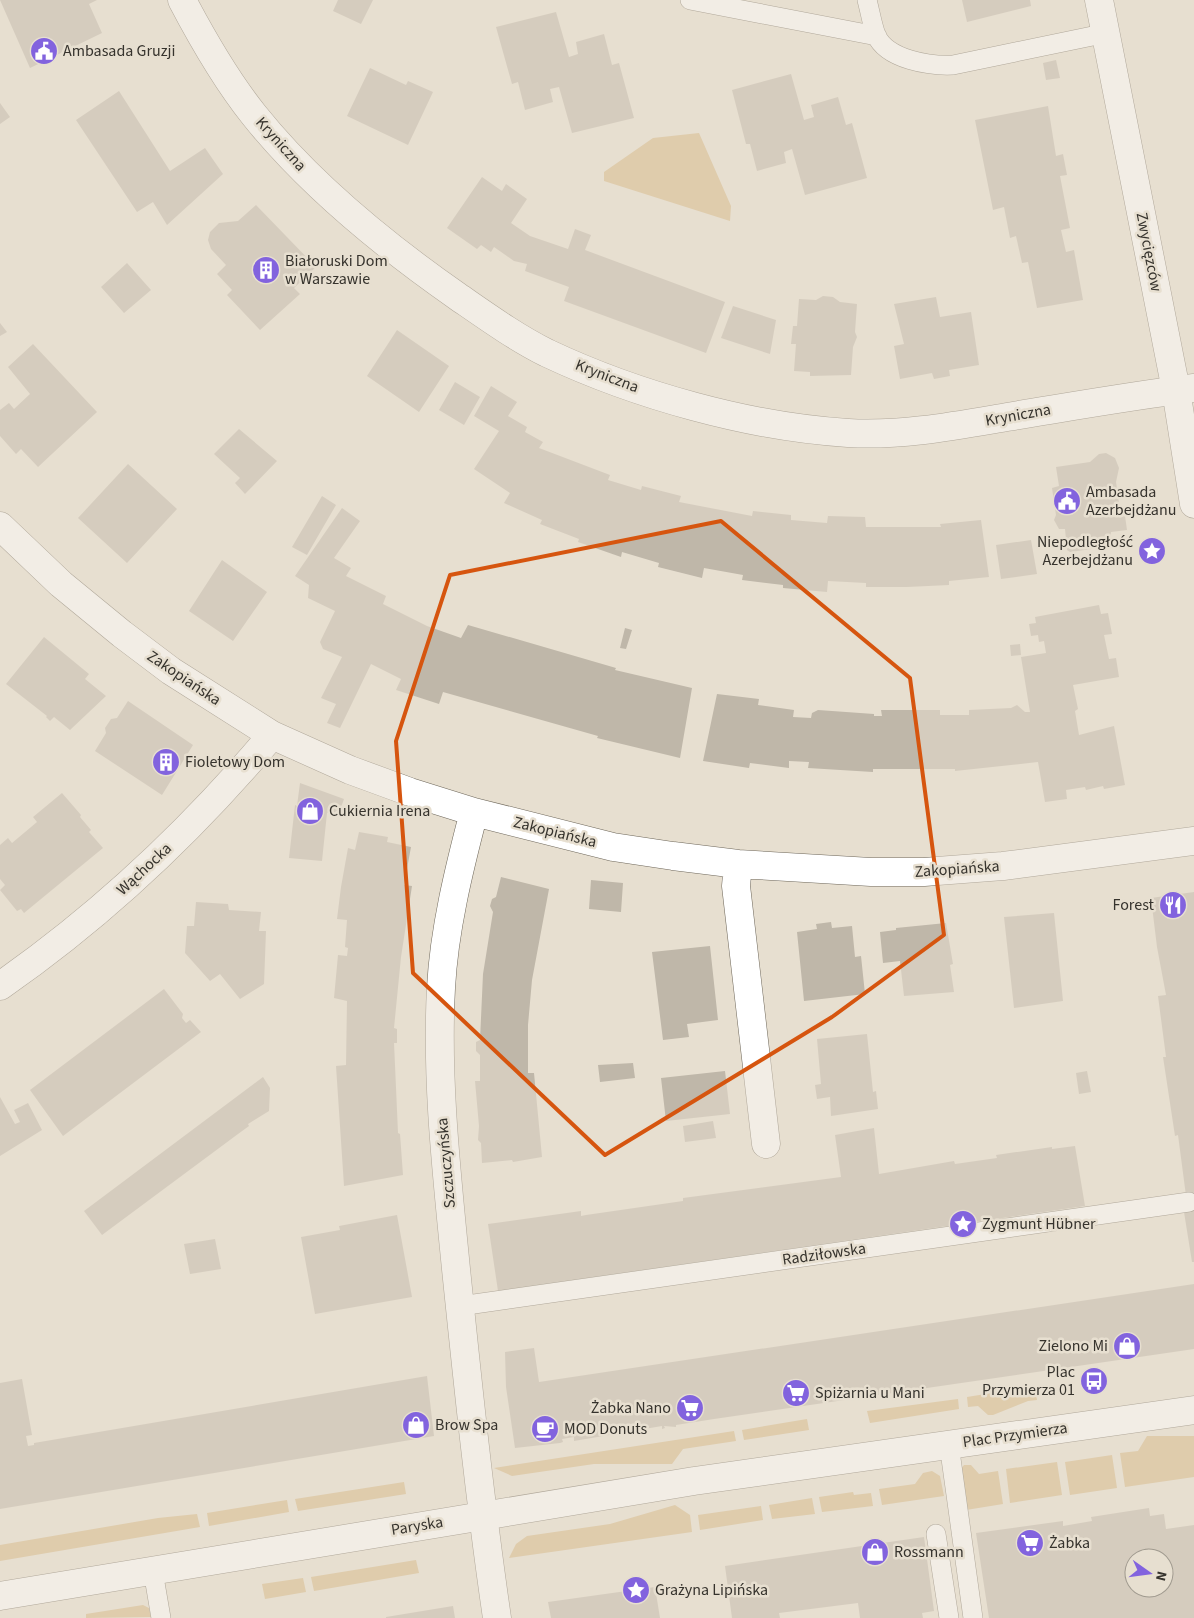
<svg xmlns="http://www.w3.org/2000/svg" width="1194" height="1618" font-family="'Source Sans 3',sans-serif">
	<rect width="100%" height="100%" fill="#e7dfd0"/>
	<path fill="#d4b681" d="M 699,133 L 731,206 L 730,221 L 604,181 L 604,172 L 653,138 Z
		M 1035,1386 L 1037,1400 L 1028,1401 L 993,1415 L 988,1415 L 978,1406 L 968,1407 L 967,1397 Z
		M 958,1399 L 959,1409 L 870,1423 L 867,1411 Z
		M 807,1419 L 809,1430 L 744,1440 L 742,1430 Z
		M 734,1431 L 736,1441 L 683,1449 L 672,1464 L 594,1464 L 512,1476 L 494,1468 Z
		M 1147,1436 L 1194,1436 L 1194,1477 L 1125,1487 L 1120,1453 L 1138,1451 Z
		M 1112,1455 L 1117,1488 L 1070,1495 L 1065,1462 Z
		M 1057,1462 L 1062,1495 L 1010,1503 L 1006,1469 Z
		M 964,1465 L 971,1465 L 979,1474 L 998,1471 L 1003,1504 L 966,1510 L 961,1469 Z
		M 932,1471 L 940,1476 L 944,1496 L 882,1505 L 879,1489 L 915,1484 L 923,1473 Z
		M 404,1482 L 406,1494 L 298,1511 L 295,1499 Z
		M 853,1492 L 854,1495 L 871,1493 L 873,1506 L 822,1512 L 819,1497 Z
		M 812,1498 L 815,1514 L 772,1519 L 769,1505 Z
		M 287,1500 L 289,1512 L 209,1526 L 207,1513 Z
		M 675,1505 L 690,1515 L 692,1532 L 509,1558 L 516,1544 L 527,1536 L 610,1524 Z
		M 761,1506 L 763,1520 L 700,1530 L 698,1515 Z
		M 197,1514 L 200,1527 L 0,1561 L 0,1545 L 158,1518 Z
		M 416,1560 L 419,1573 L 314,1591 L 311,1577 Z
		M 303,1578 L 306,1592 L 265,1599 L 262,1584 Z
		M 143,1605 L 149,1608 L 151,1617 L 86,1618 L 86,1614 Z"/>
	<path fill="#bfb7a9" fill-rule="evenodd" d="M 0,0 L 97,0 L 89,4 L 102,33 L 30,68 Z
		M 338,0 L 373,0 L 361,24 L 333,11 Z
		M 962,0 L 1030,0 L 1031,6 L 967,22 Z
		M 556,12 L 569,57 L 578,54 L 576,42 L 604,34 L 612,65 L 619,63 L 634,118 L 572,133 L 559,87 L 550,89 L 553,102 L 525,110 L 518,82 L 512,84 L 496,27 Z
		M 1056,60 L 1060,78 L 1046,80 L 1043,63 Z
		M 370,68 L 406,85 L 408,81 L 433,92 L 408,145 L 347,116 Z
		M 791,74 L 804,120 L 814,117 L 811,105 L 838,97 L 846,125 L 852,123 L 867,178 L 805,195 L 792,149 L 784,152 L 786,163 L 757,171 L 750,144 L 746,144 L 732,90 Z
		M 119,91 L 170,171 L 205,148 L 223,174 L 167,225 L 153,202 L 137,212 L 76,120 Z
		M 0,103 L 10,117 L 0,124 Z
		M 1048,106 L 1056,156 L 1063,154 L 1067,175 L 1060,176 L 1070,228 L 1061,230 L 1066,252 L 1074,250 L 1083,300 L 1037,308 L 1028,262 L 1022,263 L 1016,236 L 1010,238 L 1004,207 L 993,210 L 975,120 Z
		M 482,177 L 502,191 L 506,184 L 527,199 L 511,223 L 530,236 L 568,249 L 575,229 L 591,235 L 585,250 L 725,302 L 706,353 L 564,301 L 569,287 L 525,271 L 527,264 L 514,261 L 494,247 L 491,252 L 481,245 L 477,249 L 447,228 Z
		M 256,205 L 316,267 L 294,288 L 300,294 L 260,330 L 227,295 L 232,290 L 217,274 L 226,265 L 211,249 L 208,240 L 210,232 L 219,223 L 238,221 Z
		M 127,263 L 151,290 L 124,313 L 101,287 Z
		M 823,296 L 833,297 L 840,302 L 857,304 L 855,332 L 857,337 L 853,347 L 851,375 L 810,376 L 810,372 L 794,371 L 796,344 L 791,344 L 793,326 L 797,326 L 799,299 L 816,300 Z
		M 936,297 L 940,317 L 971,312 L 979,365 L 949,370 L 950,376 L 934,379 L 932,373 L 900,379 L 894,346 L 904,344 L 894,304 Z
		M 733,306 L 776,320 L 770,354 L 721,338 Z
		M 0,323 L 7,332 L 0,336 Z
		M 397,330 L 449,366 L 419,412 L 367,376 Z
		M 33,344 L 97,412 L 38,467 L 21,449 L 16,454 L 0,436 L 0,410 L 9,403 L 14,409 L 30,394 L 8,367 Z
		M 455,382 L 480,397 L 464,425 L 439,410 Z
		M 491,386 L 517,402 L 508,416 L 527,427 L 525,432 L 543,442 L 539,448 L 610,475 L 608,480 L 641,490 L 642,486 L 681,496 L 679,502 L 752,516 L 753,511 L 791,515 L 791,520 L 827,523 L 828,516 L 865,517 L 866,527 L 941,527 L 940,524 L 981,520 L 989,577 L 949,581 L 949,585 L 907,587 L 866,587 L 866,583 L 828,581 L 827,592 L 783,588 L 783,585 L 742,580 L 743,575 L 704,568 L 702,578 L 658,567 L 659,563 L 622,552 L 621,557 L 578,542 L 579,539 L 540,524 L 542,520 L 504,503 L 510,493 L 474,469 L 499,431 L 474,416 Z
		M 239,429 L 277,461 L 245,494 L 235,483 L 240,478 L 214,454 Z
		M 1106,453 L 1115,458 L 1119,468 L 1116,482 L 1121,517 L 1125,516 L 1127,530 L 1111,532 L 1110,539 L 1105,545 L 1099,548 L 1070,552 L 1067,550 L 1065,529 L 1059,529 L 1054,520 L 1056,515 L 1052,488 L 1059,486 L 1056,467 L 1090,462 L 1099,454 Z
		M 128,464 L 177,509 L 127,563 L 78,518 Z
		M 322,496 L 336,505 L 307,555 L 292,547 Z
		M 342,508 L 360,521 L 334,558 L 351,568 L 346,576 L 386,596 L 383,604 L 427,626 L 461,638 L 468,625 L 616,668 L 615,670 L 692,688 L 680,758 L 597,738 L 598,736 L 443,692 L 439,704 L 396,690 L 401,679 L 371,664 L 340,728 L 327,723 L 336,704 L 321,698 L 342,657 L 323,649 L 320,642 L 335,611 L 308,598 L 309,585 L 295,576 Z
		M 1031,540 L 1037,574 L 1001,579 L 996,545 Z
		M 222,560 L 267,592 L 233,641 L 189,611 Z
		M 1099,605 L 1101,614 L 1108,613 L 1112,634 L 1104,635 L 1109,659 L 1116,658 L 1119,677 L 1073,685 L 1078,709 L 1075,711 L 1079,735 L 1114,726 L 1125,785 L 1104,789 L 1103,786 L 1086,790 L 1085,787 L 1066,790 L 1067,799 L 1045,802 L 1038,762 L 955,771 L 955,769 L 873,769 L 873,772 L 808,768 L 809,762 L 789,761 L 789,768 L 750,763 L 749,768 L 703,761 L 717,694 L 759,699 L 758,705 L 794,710 L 793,717 L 811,718 L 812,713 L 818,710 L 874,714 L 874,716 L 882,716 L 881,710 L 940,710 L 940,715 L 969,715 L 969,710 L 1011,708 L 1017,705 L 1025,712 L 1030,712 L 1021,657 L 1046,653 L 1044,641 L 1039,642 L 1038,635 L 1031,636 L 1029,624 L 1036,623 L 1035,617 Z
		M 625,628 L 632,630 L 626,649 L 620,648 Z
		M 44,637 L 89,674 L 85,679 L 106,696 L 70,730 L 54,717 L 50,721 L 46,717 L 47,716 L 6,684 Z
		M 1020,644 L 1021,655 L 1011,656 L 1010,645 Z
		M 128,701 L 193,745 L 162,795 L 95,751 L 106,733 L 105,728 L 111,719 L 117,718 Z
		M 300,783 L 344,799 L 339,813 L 327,813 L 322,861 L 289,858 L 295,805 L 297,806 Z
		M 62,793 L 81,815 L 80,817 L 91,830 L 89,832 L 103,848 L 24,913 L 21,909 L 17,911 L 0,890 L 5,885 L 0,879 L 0,845 L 8,838 L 12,843 L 37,822 L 33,817 Z
		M 359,832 L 388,837 L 387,842 L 411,847 L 404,885 L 412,886 L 401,957 L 394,1028 L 397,1029 L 397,1043 L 394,1043 L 395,1065 L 398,1133 L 400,1134 L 403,1175 L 344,1186 L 336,1066 L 346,1065 L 347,1001 L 334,998 L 338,955 L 347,956 L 348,948 L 345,947 L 347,920 L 337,919 L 341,887 L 348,848 L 355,850 Z
		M 501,877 L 549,889 L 532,980 L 528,1025 L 528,1073 L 534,1073 L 542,1157 L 513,1162 L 512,1160 L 482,1163 L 481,1143 L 478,1140 L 479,1126 L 475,1081 L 480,1081 L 480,1055 L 476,1051 L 476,1042 L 480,1040 L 483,974 L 493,912 L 490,906 L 492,899 L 496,897 Z
		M 591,880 L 623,883 L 621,912 L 589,909 Z
		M 1194,892 L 1194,1262 L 1192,1262 L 1184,1212 L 1188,1211 L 1178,1135 L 1175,1136 L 1163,1057 L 1166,1057 L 1158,996 L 1166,995 L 1157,947 L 1151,898 Z
		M 196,902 L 228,904 L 229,910 L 261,912 L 259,931 L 266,931 L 264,984 L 240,999 L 220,974 L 210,981 L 185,953 L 187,926 L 194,926 Z
		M 1054,913 L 1063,1001 L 1014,1008 L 1004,917 Z
		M 831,922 L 832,928 L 852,926 L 855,957 L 861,956 L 865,994 L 804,1001 L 797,932 L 817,929 L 816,924 Z
		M 946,923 L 953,964 L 950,965 L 954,992 L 904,996 L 900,961 L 883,963 L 880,932 L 896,930 L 896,928 Z
		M 710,946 L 718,1020 L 687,1024 L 689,1037 L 663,1040 L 652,952 Z
		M 164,989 L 183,1014 L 182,1018 L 186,1023 L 190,1020 L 201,1032 L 63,1136 L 30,1090 Z
		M 867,1034 L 873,1092 L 876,1091 L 878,1109 L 831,1116 L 830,1097 L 817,1099 L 815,1085 L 821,1084 L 817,1039 Z
		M 633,1063 L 635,1078 L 600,1082 L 598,1065 Z
		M 725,1071 L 730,1114 L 666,1121 L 661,1078 Z
		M 1087,1071 L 1091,1092 L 1079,1094 L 1076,1073 Z
		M 263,1077 L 270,1088 L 269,1111 L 248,1124 L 249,1126 L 238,1134 L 102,1235 L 84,1211 Z
		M 0,1097 L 15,1124 L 20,1122 L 14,1110 L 28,1103 L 42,1130 L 0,1156 Z
		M 713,1121 L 716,1138 L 685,1142 L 683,1126 Z
		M 874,1128 L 879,1174 L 954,1161 L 955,1164 L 997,1158 L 996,1155 L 1052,1147 L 1052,1149 L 1075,1146 L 1085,1206 L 498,1291 L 488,1224 L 581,1211 L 581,1216 L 586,1215 L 683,1201 L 683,1198 L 841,1177 L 835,1135 Z
		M 397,1215 L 412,1297 L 315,1314 L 301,1237 L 340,1230 L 339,1226 Z
		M 215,1239 L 221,1269 L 190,1274 L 184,1244 Z
		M 1194,1284 L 1194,1349 L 714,1419 L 676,1425 L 676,1427 L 664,1426 L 665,1428 L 662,1429 L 662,1426 L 574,1441 L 574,1437 L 562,1439 L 563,1442 L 560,1443 L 515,1448 L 506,1387 L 505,1352 L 534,1348 L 539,1382 Z
		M 427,1376 L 434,1436 L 0,1509 L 0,1383 L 22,1379 L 32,1435 L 26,1436 L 28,1446 L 34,1445 L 34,1443 Z
		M 1149,1508 L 1150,1516 L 1164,1514 L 1166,1529 L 1194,1525 L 1194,1618 L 989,1618 L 976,1533 L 1063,1521 L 1063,1526 L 1092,1521 L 1091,1517 ZM 1134,1558 L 1164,1558 L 1164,1588 L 1134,1588 Z
		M 924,1537 L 934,1611 L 922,1613 L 923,1618 L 860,1618 L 858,1603 L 779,1613 L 780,1618 L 732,1618 L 725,1566 Z
		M 655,1587 L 660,1618 L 551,1618 L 548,1602 Z
		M 453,1606 L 455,1618 L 386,1618 L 386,1617 Z"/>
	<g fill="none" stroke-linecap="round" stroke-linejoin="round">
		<g stroke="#6e675a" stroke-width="20">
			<path id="lane" d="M 690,0 L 877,36
				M 867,0 C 870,11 872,24 876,35 C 887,60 930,66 953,65 L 1107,33
				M 460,1306 L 1189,1202
				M 949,1444 L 973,1618
				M 936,1534 L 949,1618
				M 153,1571 L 161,1618"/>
		</g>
		<g stroke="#6e675a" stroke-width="29">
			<path id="street" d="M 182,0 C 203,40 226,80 254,115 C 310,185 384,245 457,296 C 486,316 515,337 547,353 C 636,395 750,427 848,433 C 902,436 954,426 1007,417 C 1069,407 1131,396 1194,388
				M 0,526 L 61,584 L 122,634 L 171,671 L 272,735 L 350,770 L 410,792 L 474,812 L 613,847 L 673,856 L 738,864 L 871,872 L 924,872 L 1003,866 L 1194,841
				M 474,812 C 459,869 444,930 441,988 C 436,1082 447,1176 456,1269 C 468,1386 480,1502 497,1618
				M 738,864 L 736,886 L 766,1144
				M 0,986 C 102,915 192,830 272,735"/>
		</g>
		<g stroke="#6e675a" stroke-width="29">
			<path id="secondary" d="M 1099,0 L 1176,390 L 1194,504
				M 0,1596 L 694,1481 L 1194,1410"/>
		</g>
		<use href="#lane" stroke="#fff" stroke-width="19"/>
		<use href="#street" stroke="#fff" stroke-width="28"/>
		<use href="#secondary" stroke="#fff" stroke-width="28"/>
	</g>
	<path d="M0 0H1194V1618H0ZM 721,521 L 910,678 L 944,935 L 832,1017 L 605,1155 L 413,973 L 396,741 L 450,575 Z" fill="#e7dfd0" fill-opacity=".55" fill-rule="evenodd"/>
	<path fill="none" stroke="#d6550f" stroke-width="4" stroke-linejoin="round" d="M 721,521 L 910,678 L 944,935 L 832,1017 L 605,1155 L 413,973 L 396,741 L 450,575 Z"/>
	<defs>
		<g id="civic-disc" transform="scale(1.4375)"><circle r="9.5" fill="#8263de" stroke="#e7dfd0"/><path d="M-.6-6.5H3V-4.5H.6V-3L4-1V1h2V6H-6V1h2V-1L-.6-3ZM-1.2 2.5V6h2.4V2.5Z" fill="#fff"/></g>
		<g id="building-disc" transform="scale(1.4375)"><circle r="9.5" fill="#8263de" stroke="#e7dfd0"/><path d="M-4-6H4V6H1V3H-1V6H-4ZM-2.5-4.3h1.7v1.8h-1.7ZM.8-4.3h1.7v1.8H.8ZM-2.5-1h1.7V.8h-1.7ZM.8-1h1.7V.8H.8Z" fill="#fff"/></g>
		<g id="sight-disc" transform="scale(1.4375)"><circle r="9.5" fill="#8263de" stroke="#e7dfd0"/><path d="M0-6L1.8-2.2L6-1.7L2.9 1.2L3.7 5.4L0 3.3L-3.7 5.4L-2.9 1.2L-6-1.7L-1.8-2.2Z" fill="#fff"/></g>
		<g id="shop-disc" transform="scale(1.4375)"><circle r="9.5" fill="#8263de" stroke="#e7dfd0"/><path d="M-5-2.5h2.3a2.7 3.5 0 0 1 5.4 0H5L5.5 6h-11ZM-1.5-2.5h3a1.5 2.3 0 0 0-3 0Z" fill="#fff"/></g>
		<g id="restaurant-disc" transform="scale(1.4375)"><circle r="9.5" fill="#8263de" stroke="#e7dfd0"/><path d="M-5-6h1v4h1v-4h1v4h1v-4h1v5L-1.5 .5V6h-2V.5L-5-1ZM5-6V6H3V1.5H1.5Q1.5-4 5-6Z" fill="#fff"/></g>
		<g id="bus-disc" transform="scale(1.4375)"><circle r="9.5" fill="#8263de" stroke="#e7dfd0"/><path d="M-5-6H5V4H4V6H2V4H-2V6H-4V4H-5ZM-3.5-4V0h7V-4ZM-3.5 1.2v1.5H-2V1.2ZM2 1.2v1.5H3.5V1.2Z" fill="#fff"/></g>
		<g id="supermarket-disc" transform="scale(1.4375)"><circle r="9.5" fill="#8263de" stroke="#e7dfd0"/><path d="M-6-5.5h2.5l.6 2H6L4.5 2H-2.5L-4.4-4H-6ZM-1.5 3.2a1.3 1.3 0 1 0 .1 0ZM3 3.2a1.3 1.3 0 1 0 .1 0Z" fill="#fff"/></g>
		<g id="cafe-disc" transform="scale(1.4375)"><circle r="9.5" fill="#8263de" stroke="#e7dfd0"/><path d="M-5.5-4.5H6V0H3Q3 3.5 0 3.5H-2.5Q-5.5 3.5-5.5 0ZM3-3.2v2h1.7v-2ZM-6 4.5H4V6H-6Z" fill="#fff"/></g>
	</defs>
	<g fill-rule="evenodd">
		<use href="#civic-disc" x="44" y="51"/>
		<use href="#building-disc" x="266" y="270"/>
		<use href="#civic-disc" x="1067" y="501"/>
		<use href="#sight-disc" x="1152" y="551"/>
		<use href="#building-disc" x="166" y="762"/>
		<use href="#shop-disc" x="310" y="811"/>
		<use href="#restaurant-disc" x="1173" y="905"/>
		<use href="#sight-disc" x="963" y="1224"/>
		<use href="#shop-disc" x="1127" y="1346"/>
		<use href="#bus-disc" x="1094" y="1381"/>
		<use href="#supermarket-disc" x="796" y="1393"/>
		<use href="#supermarket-disc" x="690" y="1408"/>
		<use href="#shop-disc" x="416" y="1425"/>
		<use href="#cafe-disc" x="545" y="1429"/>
		<use href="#supermarket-disc" x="1030" y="1543"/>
		<use href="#shop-disc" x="875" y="1552"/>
		<use href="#sight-disc" x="636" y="1590"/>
	</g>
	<g text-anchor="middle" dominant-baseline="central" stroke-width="5" stroke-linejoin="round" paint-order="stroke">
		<g font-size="16" fill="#36332d" stroke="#e7dfd0" text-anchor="start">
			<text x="63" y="51">Ambasada Gruzji</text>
			<text x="285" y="261">Białoruski Dom<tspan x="285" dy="18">w Warszawie</tspan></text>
			<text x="1086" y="492">Ambasada<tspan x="1086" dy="18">Azerbejdżanu</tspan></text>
			<text x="1133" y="542" text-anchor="end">Niepodległość<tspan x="1133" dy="18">Azerbejdżanu</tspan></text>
			<text x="185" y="762">Fioletowy Dom</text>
			<text x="329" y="811">Cukiernia Irena</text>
			<text x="1154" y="905" text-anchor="end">Forest</text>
			<text x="982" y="1224">Zygmunt Hübner</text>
			<text x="1108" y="1346" text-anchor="end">Zielono Mi</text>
			<text x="1075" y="1372" text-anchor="end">Plac<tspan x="1075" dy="18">Przymierza 01</tspan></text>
			<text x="815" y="1393">Spiżarnia u Mani</text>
			<text x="671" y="1408" text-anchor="end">Żabka Nano</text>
			<text x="435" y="1425">Brow Spa</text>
			<text x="564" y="1429">MOD Donuts</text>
			<text x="1049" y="1543">Żabka</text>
			<text x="894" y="1552">Rossmann</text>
			<text x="655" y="1590">Grażyna Lipińska</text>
		</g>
		<g font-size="16" fill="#36332d" stroke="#e7dfd0">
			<text transform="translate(281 144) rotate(48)">Kryniczna</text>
			<text transform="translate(1149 252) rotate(79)">Zwycięzców</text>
			<text transform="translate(607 376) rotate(21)">Kryniczna</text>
			<text transform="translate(1018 415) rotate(-10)">Kryniczna</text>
			<text transform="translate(184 678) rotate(34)">Zakopiańska</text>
			<text transform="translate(555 832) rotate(14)">Zakopiańska</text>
			<text transform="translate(144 869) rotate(-43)">Wąchocka</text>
			<text transform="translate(957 869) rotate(-4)">Zakopiańska</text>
			<text transform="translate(446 1163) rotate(-95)">Szczuczyńska</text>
			<text transform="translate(824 1254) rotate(-8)">Radziłowska</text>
			<text transform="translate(1015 1435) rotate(-8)">Plac Przymierza</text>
			<text transform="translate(417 1526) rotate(-9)">Paryska</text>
		</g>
	</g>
	<g transform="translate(1149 1573) rotate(104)"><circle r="24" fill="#e7dfd0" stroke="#a09a8f"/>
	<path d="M0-4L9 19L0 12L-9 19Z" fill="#8263de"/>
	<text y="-8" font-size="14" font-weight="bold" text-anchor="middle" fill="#36332d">N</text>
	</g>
</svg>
